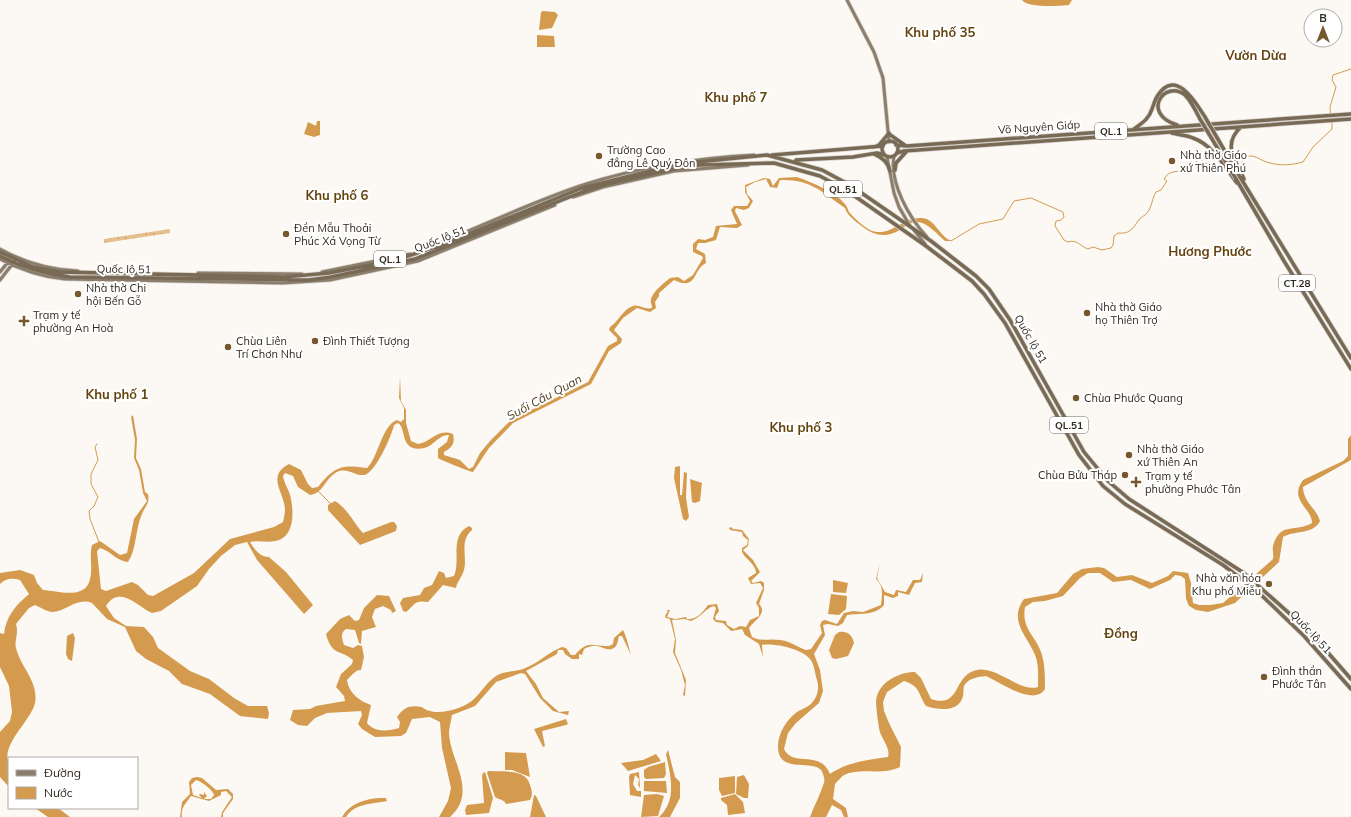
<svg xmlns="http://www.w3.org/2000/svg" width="1351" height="817" font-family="Mulish,sans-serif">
	<defs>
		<pattern id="park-dots" width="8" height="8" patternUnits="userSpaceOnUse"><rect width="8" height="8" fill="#e6bf8d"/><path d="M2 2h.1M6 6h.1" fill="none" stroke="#c6a479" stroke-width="1.8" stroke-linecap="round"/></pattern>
	</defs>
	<rect width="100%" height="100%" fill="#fcf9f4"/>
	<path fill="url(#park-dots)" d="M 170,229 L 170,233 L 104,243 L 104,239 Z"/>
	<path fill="#d49b4e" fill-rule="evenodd" d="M 1022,0 L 1072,0 L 1069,5 C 1059,6 1027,8 1022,0 Z
		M 543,11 L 555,12 L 558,15 L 552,28 L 539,30 L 541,12 Z
		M 537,35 L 554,36 L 555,47 L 537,47 Z
		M 317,121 L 320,121 L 320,135 L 314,137 L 304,134 L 308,122 L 316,126 Z
		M 797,177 C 813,183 834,191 845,204 C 847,206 848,210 849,212 C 854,218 864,227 870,230 C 889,239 903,216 922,218 C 936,219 939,237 952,241 L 945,241 C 938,235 928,223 918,222 C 909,222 905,227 898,231 C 883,239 871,234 859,224 C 853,219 847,215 845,208 C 821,191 810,179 780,180 L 777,188 L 770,187 L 766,179 L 755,182 L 746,187 L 747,194 L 753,201 L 749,208 L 744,210 L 736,208 L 735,211 L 742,225 L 737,228 L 720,227 L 716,240 L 705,243 L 698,243 L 696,249 L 705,254 L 706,263 C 692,270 698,291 674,280 L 659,293 L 659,296 L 655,302 L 656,308 L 650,312 L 637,308 L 623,318 L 614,330 L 622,339 L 621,343 L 609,351 L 591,384 L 513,423 L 489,448 L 473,472 C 468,471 441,460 438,458 L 438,449 L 447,442 L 449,435 C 439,434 434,446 424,448 C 399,453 407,428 398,423 L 394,425 C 392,435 375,474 364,475 C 355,476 347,467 337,472 C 325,478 324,493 310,495 L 298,487 L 293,476 L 285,473 L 283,476 C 284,484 290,491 291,499 C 294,514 294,538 275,541 C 267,543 258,540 250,542 C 255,550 260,557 269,557 L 286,572 L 313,605 L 304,614 L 257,560 L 247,542 L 235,545 L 221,556 L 209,569 L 197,586 L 161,611 L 152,613 C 139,608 120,584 106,606 L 114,618 L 126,626 L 144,627 L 153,637 L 158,648 L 190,671 L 209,679 L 234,698 L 248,706 L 267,706 L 269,713 L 268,719 L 240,716 L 210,694 L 182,684 L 169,671 L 146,659 L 136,651 L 125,627 L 107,619 L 92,603 C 77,597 67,611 53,612 C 47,612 40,607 35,605 L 29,608 L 16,624 C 19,633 14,641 16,648 C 20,666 39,682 35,703 C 31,721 0,745 9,764 L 9,787 L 0,777 L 0,732 L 10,721 L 12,712 L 9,686 L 0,667 L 0,633 L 4,634 C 6,616 16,605 29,594 L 20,580 C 12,578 6,578 0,584 L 0,573 L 20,570 L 34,575 L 37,583 L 43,590 C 58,591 86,600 90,579 C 93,568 89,557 92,545 L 100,541 L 120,555 L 127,553 L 134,519 L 147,501 L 143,493 L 139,470 L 134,458 L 135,440 L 131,417 L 133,415 L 137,439 L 136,458 L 141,469 L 145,492 L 148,494 C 150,504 145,506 142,514 C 135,529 137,549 128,562 C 116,561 111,551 100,548 L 97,551 L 101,589 L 106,591 L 132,582 L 138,585 L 148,595 L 153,596 L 194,573 L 230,539 L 274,527 L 283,522 C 284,517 285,513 285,509 C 284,492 266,476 289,464 L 301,470 L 308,484 L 312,488 L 318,487 C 334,467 341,464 367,468 C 378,458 382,425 397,420 L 401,422 L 404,419 L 404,408 L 399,398 L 400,377 L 401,401 L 406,410 L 406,423 L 411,441 L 418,444 C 432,442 437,428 453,434 C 455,443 453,447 444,452 L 444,455 L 460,460 L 469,469 L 473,467 L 480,453 L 490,441 L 511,420 L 588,382 L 608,346 L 617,341 L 617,338 L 609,330 L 610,327 C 618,322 623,309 633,306 C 639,304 645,310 652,308 C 652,304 650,303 651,299 C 654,290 663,284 670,278 L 678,277 L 684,281 L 693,275 L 703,258 L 702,256 L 693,252 L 693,244 L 698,239 L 705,240 L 713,237 L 716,226 L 737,224 L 731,210 L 734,206 L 747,206 L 750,201 L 745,192 L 745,185 L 764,178 L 770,179 L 773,186 L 779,178 Z
		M 1351,435 L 1351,460 L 1303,487 C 1303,502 1317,509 1320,521 C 1313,535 1295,530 1283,537 L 1279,562 L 1235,603 L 1208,612 L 1196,610 L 1189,606 L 1186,599 L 1185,579 L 1181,576 L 1175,575 L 1170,580 L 1150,589 L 1131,580 L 1113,582 L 1100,573 L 1088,573 L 1080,578 L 1063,596 L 1045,601 L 1033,602 L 1025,607 C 1021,630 1037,636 1042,655 C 1045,665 1045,678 1045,689 C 1034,707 1000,682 986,676 C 978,677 968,678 964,686 C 963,689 964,693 963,696 C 959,713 938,710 926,706 C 917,692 921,687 904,681 L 887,692 L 883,702 L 884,711 L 889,723 L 901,747 L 900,767 C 882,776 861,767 844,775 C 841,777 838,781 835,784 L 833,799 L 846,808 L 848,817 L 844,817 L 841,810 L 832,805 L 826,817 L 810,817 C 814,806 820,795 824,783 C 825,781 824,777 823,774 C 819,756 777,777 778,746 C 778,733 787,719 797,712 C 802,709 811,706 814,700 C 819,694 819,684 816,677 C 815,672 814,666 812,662 C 805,649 775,643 762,645 L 763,657 L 759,644 L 745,635 L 742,629 L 731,631 L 723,623 L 716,622 L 713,619 L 716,608 L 714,606 C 706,608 700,618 691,621 L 685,619 L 672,620 L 676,640 L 675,653 L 686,680 L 685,696 L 683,695 L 685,685 L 681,670 L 673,652 L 675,639 L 670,619 L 666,618 L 665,616 L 668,611 L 666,610 L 670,610 L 667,617 L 675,619 L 686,617 L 687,619 C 697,620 703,612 708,605 L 717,604 L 719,611 L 715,617 L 716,620 L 726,621 L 727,625 L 734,629 L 740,626 L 746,627 L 750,620 L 759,616 L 759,608 L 756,603 L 763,588 L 760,583 L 751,584 L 748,578 L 756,573 C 756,564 745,559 742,552 L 742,548 L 747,545 L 748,540 L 743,536 L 742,532 L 730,530 L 729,528 L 731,527 L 733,529 L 742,530 L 749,539 L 748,546 L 743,550 L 753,560 L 760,572 L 751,581 L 753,583 L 761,581 L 764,583 L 764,590 L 759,604 C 768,613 755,620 749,628 L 752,637 C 761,642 769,638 780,640 C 790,641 797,647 806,650 L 811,649 L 822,633 L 820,625 L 822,621 L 825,620 L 837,624 L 844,613 L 853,611 L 863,612 L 881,605 C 882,595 884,586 876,579 L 880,563 L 877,578 L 885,592 L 894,595 L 896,590 L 906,592 L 913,580 L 920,580 L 923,573 L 922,582 L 915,583 L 909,595 L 898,592 L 898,596 L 893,598 L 884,595 L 884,605 C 875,616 859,613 847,615 L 843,623 L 838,626 L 828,624 L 823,625 L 825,635 L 814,654 L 820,670 L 823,691 L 819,703 L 796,723 L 788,733 L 784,749 C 793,768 820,749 830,774 C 847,762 868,760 888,757 C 891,747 880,738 879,728 C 878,722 876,707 876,701 C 878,682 899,672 915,672 L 921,678 L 931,699 C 962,709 952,675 977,670 C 997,666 1021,693 1038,687 C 1038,677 1039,664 1035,655 C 1027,635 1008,621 1024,599 L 1057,593 L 1073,574 L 1082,569 L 1098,567 L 1104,568 L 1117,577 L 1132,575 L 1152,583 L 1168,576 L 1173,571 L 1188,573 L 1191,583 L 1193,603 L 1199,605 L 1210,605 L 1223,603 L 1273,559 C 1274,555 1272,550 1273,546 C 1280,521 1295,533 1312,523 C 1312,508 1288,500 1303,480 L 1343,461 L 1348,456 L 1348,439 Z
		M 680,466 L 680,495 L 682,495 L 684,472 L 687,473 L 686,498 L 689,517 L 686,521 L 683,519 L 674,478 L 675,467 Z
		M 690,479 L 702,483 L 700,501 L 695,503 L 692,502 Z
		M 335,501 C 348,509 353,522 363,533 L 391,522 L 394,522 L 397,526 L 396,531 L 360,545 L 328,510 L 328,505 Z
		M 469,526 L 472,528 L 472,530 C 458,542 469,559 463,573 C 461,578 457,582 456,588 L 443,585 L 428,602 C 414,600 416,604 406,612 L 403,611 L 400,603 L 403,598 L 420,595 L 424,588 L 432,585 L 439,571 L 444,573 L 446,578 L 454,576 C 461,560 449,536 469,526 Z
		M 833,580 L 848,583 L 846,593 L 833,592 Z
		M 831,594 L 847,596 L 846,609 L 839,615 L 828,614 Z
		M 377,595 L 389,596 L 396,611 L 392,613 L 391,610 L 383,606 L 375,609 L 372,617 L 376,627 L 362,631 L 361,644 L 359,643 L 355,630 L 346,629 C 340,633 342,639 344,645 L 353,648 L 358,645 L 362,646 L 364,657 L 361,670 C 356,669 351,676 347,680 C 349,694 360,701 371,705 L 367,723 C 375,733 388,731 399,728 L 400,722 L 397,717 C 404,707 410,705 422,707 C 434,718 465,709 475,698 C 482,691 487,682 496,676 C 503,671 514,672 523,669 C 537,664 549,652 562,647 L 566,648 L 571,655 L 575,655 C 589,639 592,647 609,646 L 613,644 L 614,638 L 623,630 C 626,635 629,648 631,655 L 622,636 L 619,636 C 618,639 618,643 616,646 C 611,653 603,647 597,646 C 593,645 588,647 584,649 L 582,655 L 579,654 L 579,659 L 572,659 L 565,654 L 563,650 L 558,650 L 557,654 L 526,671 L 536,684 L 543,698 L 559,712 L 569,711 L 568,715 L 553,711 L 540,698 L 525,674 L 521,673 L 496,682 L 475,706 L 452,715 C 451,721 449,728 449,734 C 451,762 478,792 450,817 L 439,817 L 448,801 L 451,788 L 442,748 L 440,722 L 430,717 L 412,719 L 406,733 L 401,736 L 375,737 L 362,729 L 358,724 L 362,715 L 361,711 L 327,713 L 315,718 L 307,726 L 298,725 L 290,720 L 293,710 L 310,709 L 316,706 L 345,701 L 344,696 L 336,687 L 341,674 L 352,664 L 353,660 C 341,649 332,657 326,634 L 340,619 L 349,615 L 355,621 L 359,620 L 364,608 Z
		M 839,632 C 847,631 852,634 854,643 L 848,656 L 836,659 L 832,658 L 829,650 L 835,635 Z
		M 73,633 L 75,638 L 72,661 L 68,659 L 66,654 L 67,636 Z
		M 566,719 L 568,724 L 566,725 L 542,731 L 545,746 L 543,747 L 534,729 Z
		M 668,750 L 675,777 L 680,782 L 680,798 L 670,817 L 659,817 C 678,800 670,774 666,754 Z
		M 505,752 L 526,753 L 530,777 L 512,770 L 505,770 Z
		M 656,754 L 661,761 L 628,771 L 621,763 L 643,760 Z
		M 665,762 L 666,774 L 664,778 L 646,779 L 644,777 L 644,770 L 648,767 Z
		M 488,771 C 502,772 526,768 530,785 C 532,791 533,795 530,800 L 506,804 C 504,799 499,800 495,797 L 487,773 Z
		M 485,772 L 493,798 L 489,813 L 466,815 L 465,810 L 467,805 L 484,803 L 482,776 L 483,773 Z
		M 639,772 L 640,788 L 638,785 L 639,779 L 635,775 L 633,784 L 637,791 L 641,791 L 641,797 L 630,795 L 629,777 L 630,774 Z
		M 744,775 L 749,784 L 748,798 L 744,798 L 736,794 L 737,777 Z
		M 735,776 L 735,793 L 722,796 L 719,790 L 719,778 Z
		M 197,777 L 202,778 L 216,790 L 228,789 L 233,794 L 233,799 L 223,813 L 223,817 L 221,817 L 222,812 L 232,797 L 226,791 L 221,792 L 221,795 L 209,801 L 191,796 C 187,802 180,808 182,817 L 180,817 L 182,802 L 190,794 L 189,782 L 192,778 ZM 196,780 C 201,781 213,790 214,795 L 211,799 L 204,799 L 207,796 L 204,792 L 204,795 L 200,794 L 199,795 L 202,798 L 193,795 L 191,785 Z
		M 644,781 L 666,781 L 667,793 L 644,791 Z
		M 657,794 L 664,796 L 658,816 L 641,817 L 644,795 Z
		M 735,794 L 743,802 L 745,813 L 728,815 L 727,805 L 721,800 L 721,798 Z
		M 534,795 L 536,796 L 546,817 L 530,817 Z
		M 379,798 L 386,798 L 387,801 C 372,804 355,803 346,817 L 342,817 C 349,804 365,799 379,798 Z
		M 35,808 L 58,808 L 70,817 L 48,817 Z"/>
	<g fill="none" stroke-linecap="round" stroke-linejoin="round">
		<path stroke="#d49b4e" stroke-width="1" d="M 1331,119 L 1330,107 L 1336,87 L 1332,80 L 1333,75 L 1351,69
			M 1241,167 L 1243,158 C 1255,152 1259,161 1270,163 C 1281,166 1292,165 1303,162 L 1313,147 L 1332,129 L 1332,122
			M 951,241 L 979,224 L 1003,219 L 1014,201 L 1031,198 L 1063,212 L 1064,217 L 1061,220 L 1056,221 L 1055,226 L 1064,240 L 1068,242 C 1077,239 1080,246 1088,249 L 1093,247 L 1102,250 L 1111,248 L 1113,245 L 1114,236 L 1118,233 C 1129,234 1132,230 1138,221 C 1140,217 1145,216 1147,213 C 1152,207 1152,198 1156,192 L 1161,190 L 1167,181 L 1164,179 C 1169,170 1178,171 1187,172 L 1199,159 L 1207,164 L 1211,169 L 1226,169
			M 97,444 L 95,447 L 98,460 L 91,474 L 91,484 L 98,497 L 94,506 L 89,511 L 90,519 L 99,542
			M 318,491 L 331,504"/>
		<g stroke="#d7d4ce" stroke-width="4.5">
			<path id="major" d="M 847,0 L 874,52 L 883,78 L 889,142
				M 894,156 C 889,183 910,219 927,237
				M 887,157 L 894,193 L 899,207 L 910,226
				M 573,197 L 603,187 L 674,171 L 748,165
				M 914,230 L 925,244
				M 0,249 C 25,263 49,270 78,271
				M 425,249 C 478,228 529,203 583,185 C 639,167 696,158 754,155
				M 0,259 C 21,270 41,277 65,279 L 283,283 L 330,280 L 418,261 L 555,205
				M 0,272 L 8,262
				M 322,272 L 410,254
				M 198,273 L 302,274
				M 0,280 L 17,258"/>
		</g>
		<g stroke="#d7d4ce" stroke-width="5">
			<path id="highway" d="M 1177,125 C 1140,113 1165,79 1185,95 C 1191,101 1196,111 1200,119
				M 1241,127 C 1222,144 1235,160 1244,179
				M 1134,129 C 1142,123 1149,119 1152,109 C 1154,104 1155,99 1158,95 C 1176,68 1196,103 1205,117
				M 1172,133 C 1179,135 1186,135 1193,138 C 1213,145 1225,167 1237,183
				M 889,134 L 906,146
				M882 149a8 8 0 1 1 16 0a8 8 0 1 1-16 0Z
				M 896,145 L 907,146 L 1351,114
				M 874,147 L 879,145 L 889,133
				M 897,153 L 904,151 L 1351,119
				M 874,154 C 882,157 888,162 890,171
				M 772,155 L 883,146
				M 796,160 L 853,157 L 877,153 L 884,155
				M 895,170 L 896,163 L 906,152
				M 1240,177 L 1351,358
				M 1236,179 L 1284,261 L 1351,369
				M 0,252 L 33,267 L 60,272 L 284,277 L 329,273 L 396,260 L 444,244 L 582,188 L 678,164 L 767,155 L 822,170 L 850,185 L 931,241 L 976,276 L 989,289 L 1010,320 L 1084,452 L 1108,481 L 1129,499 L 1244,573 L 1309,631 L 1351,679
				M 0,256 C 23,268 45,274 70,277 L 309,280 L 331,277 L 415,259 L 582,192 L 607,184 L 678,168 L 700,165 L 774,163 L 820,176 L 846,190 L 926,246 L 972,281 L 984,294 L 1005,323 L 1079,455 L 1103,486 L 1125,504 L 1223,565 L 1256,590 L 1304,636 L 1351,689"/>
		</g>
		<use href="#major" stroke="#8c7e6d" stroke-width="3"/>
		<use href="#highway" stroke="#796a56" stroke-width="3.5"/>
		<g stroke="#d7d4ce" stroke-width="5" stroke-linecap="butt">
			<path id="highway-bridge" d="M 1205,117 L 1240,177
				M 1200,119 L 1236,179"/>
		</g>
		<use href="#highway-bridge" stroke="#796a56" stroke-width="3.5"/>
	</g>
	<g fill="#77582d" stroke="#fff" stroke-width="1.5">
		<circle cx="599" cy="156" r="4"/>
		<circle cx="1172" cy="161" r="4"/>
		<circle cx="286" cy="234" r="4"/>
		<circle cx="78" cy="294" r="4"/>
		<circle cx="1087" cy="313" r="4"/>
		<path d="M22 315h4v4h4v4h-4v4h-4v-4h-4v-4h4z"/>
		<circle cx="315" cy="341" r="4"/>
		<circle cx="228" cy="347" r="4"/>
		<circle cx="1076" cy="398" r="4"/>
		<circle cx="1129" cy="455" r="4"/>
		<circle cx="1125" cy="475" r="4"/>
		<path d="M1134 476h4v4h4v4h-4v4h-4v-4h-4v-4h4z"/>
		<circle cx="1269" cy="584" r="4"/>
		<circle cx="1264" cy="677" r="4"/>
	</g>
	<g text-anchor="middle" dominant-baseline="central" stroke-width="4" stroke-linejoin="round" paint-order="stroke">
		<g fill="#fff" stroke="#6f6a64" stroke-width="1">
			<rect x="1095" y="123" width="32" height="16" rx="3"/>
			<rect x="824" y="181" width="38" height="16" rx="3"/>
			<rect x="374" y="251" width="32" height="16" rx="3"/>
			<rect x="1279" y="275" width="36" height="16" rx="3"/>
			<rect x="1050" y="417" width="38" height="16" rx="3"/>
		</g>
		<g font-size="10" font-weight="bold" fill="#312a21">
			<text x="1111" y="131">QL.1</text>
			<text x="843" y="189">QL.51</text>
			<text x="390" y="259">QL.1</text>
			<text x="1297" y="283">CT.28</text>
			<text x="1069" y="425">QL.51</text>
		</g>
		<g font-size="11" fill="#312a21" stroke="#fff">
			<text transform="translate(1039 127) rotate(-4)">Võ Nguyên Giáp</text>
			<text transform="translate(440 239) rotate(-21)">Quốc lộ 51</text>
			<text transform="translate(124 269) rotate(1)">Quốc lộ 51</text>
			<text transform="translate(1031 339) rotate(60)">Quốc lộ 51</text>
			<text transform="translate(1311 632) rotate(47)">Quốc lộ 51</text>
		</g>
		<g font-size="11" fill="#312a21" stroke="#fff" text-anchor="start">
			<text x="607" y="150">Trường Cao<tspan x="607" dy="13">đẳng Lê Quý Đôn</tspan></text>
			<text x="1180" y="155">Nhà thờ Giáo<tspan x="1180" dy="13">xứ Thiên Phú</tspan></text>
			<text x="294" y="228">Đền Mẫu Thoải<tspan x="294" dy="13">Phúc Xá Vọng Từ</tspan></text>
			<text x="86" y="288">Nhà thờ Chi<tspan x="86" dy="13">hội Bến Gỗ</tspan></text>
			<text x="1095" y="307">Nhà thờ Giáo<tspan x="1095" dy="13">họ Thiên Trợ</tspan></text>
			<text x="33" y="315">Trạm y tế<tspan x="33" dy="13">phường An Hoà</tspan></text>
			<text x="236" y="341">Chùa Liên<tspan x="236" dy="13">Trí Chơn Như</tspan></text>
			<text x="323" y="341">Đình Thiết Tượng</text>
			<text x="1084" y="398">Chùa Phước Quang</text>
			<text x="1137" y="449">Nhà thờ Giáo<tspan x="1137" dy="13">xứ Thiên An</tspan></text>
			<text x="1117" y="475" text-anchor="end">Chùa Bửu Tháp</text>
			<text x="1145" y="476">Trạm y tế<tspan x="1145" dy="13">phường Phước Tân</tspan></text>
			<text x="1261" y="578" text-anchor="end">Nhà văn hóa<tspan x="1261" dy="13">Khu phố Miễu</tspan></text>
			<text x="1272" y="671">Đình thần<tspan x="1272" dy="13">Phước Tân</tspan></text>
		</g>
		<g font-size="12" font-style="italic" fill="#553d1c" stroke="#fff">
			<text transform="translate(544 397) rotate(-28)">Suối Cầu Quan</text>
		</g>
		<g font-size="13" font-weight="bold" fill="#65430e" stroke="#fff">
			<text x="940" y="32">Khu phố 35</text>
			<text x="1256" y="55">Vườn Dừa</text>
			<text x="736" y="97">Khu phố 7</text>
			<text x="337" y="195">Khu phố 6</text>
			<text x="1210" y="251">Hương Phước</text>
			<text x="117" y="394">Khu phố 1</text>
			<text x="801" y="427">Khu phố 3</text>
			<text x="1121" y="633">Đồng</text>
		</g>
	</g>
	<rect x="8" y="757" width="130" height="52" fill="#ffffff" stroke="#adaaa6"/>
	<rect x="16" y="770" width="20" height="6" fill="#8c7e6d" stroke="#adaaa6"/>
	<text x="44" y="777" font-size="12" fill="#312a21">Đường</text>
	<rect x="16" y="787" width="20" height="12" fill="#d49b4e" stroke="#adaaa6"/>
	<text x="44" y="797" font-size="12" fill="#312a21">Nước</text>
	<g transform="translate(1323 28)"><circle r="19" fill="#ffffff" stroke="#adaaa6"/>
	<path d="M0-3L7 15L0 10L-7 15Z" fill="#77582d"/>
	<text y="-6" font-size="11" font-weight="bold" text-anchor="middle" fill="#312a21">B</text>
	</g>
</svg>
